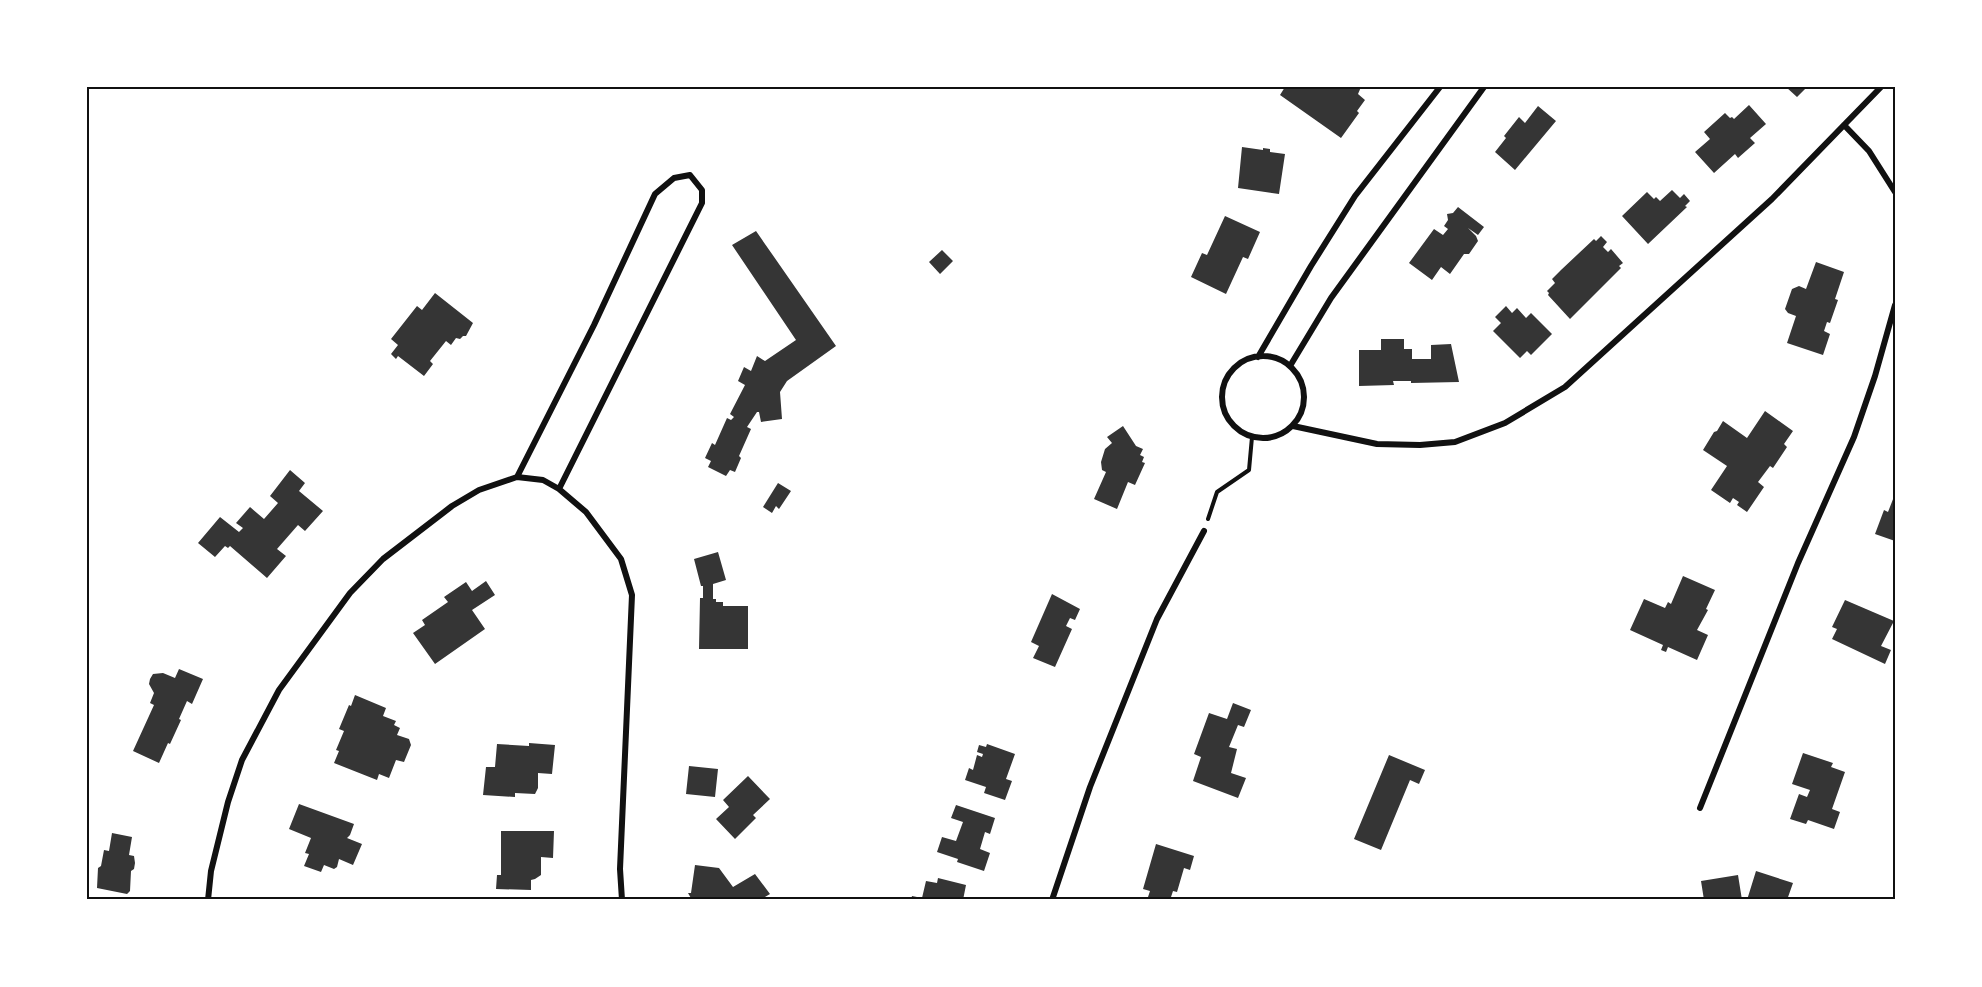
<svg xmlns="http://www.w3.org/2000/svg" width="1982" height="987" font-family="'Zilla Slab',serif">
	<rect width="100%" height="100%" fill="#fff"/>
	<path fill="#353535" d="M 1285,87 L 1361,87 L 1358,94 L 1365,100 L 1357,111 L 1359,113 L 1341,138 L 1280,95 Z
		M 1786,87 L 1807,87 L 1797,97 Z
		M 1749,105 L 1766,124 L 1750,138 L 1755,143 L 1738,158 L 1735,154 L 1714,173 L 1695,152 L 1710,139 L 1704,132 L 1725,113 L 1730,118 L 1732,117 L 1734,119 Z
		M 1538,106 L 1556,121 L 1515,170 L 1495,152 L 1506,138 L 1504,136 L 1519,117 L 1525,123 Z
		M 1242,147 L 1263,150 L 1263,148 L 1270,149 L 1270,152 L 1285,154 L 1279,194 L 1238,188 Z
		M 1672,190 L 1680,198 L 1684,194 L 1690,201 L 1685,206 L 1687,207 L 1648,244 L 1622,216 L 1647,192 L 1654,199 L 1656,197 L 1660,201 Z
		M 1458,207 L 1484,227 L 1478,235 L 1468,228 L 1476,236 L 1478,241 L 1469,254 L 1464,254 L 1450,274 L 1441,267 L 1432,280 L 1409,263 L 1434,229 L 1443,235 L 1448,229 L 1444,226 L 1448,220 L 1447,214 L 1453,213 Z
		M 1225,216 L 1260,232 L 1248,259 L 1243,257 L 1226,294 L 1191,277 L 1202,253 L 1207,255 Z
		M 756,231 L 836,346 L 787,381 L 780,392 L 782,419 L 761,422 L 759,412 L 757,412 L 747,427 L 751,429 L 739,456 L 741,458 L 735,472 L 730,470 L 726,476 L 708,467 L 711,461 L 705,458 L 712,443 L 715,445 L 727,418 L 731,420 L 734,417 L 730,414 L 745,385 L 738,381 L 744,367 L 751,371 L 757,356 L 765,361 L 796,340 L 732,245 Z
		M 1601,236 L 1607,242 L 1603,247 L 1608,252 L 1611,249 L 1623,263 L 1619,266 L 1621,268 L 1570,319 L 1548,295 L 1549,293 L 1547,291 L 1555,283 L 1552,279 L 1561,270 L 1594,239 L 1596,241 Z
		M 942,250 L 953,261 L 940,274 L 929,262 Z
		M 1816,262 L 1844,272 L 1835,299 L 1838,300 L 1830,323 L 1827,322 L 1824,331 L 1830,334 L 1823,355 L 1787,343 L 1796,316 L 1788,313 L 1785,309 L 1792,289 L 1799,286 L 1806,289 Z
		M 435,293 L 473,323 L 466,336 L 463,336 L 460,339 L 456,338 L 451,345 L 446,341 L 430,361 L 433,364 L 424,376 L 398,356 L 396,359 L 391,354 L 398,345 L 391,339 L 417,306 L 422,310 Z
		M 1506,306 L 1512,313 L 1517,308 L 1526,318 L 1531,313 L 1552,334 L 1531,355 L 1527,351 L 1520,358 L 1493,331 L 1501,323 L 1495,317 Z
		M 1381,339 L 1404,339 L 1404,349 L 1412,349 L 1412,359 L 1431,359 L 1431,345 L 1451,344 L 1459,382 L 1411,383 L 1411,381 L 1393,381 L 1394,385 L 1359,386 L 1359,350 L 1381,350 Z
		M 1765,411 L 1793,431 L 1784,444 L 1787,447 L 1773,468 L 1770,466 L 1758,482 L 1764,487 L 1747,512 L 1737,505 L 1739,502 L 1733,498 L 1730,503 L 1711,490 L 1727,466 L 1703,450 L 1714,432 L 1717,431 L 1723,421 L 1747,438 Z
		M 1123,426 L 1136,446 L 1143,449 L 1140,455 L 1144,457 L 1142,462 L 1145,463 L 1135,485 L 1128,482 L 1117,509 L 1094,499 L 1106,472 L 1102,470 L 1101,462 L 1105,449 L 1112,443 L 1107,437 Z
		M 290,470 L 305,483 L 299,491 L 323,511 L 305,531 L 298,525 L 277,549 L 286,556 L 267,578 L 230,546 L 228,548 L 225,546 L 215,557 L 198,543 L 220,517 L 239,532 L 243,528 L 236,523 L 250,507 L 264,519 L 278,503 L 270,496 Z
		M 778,483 L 791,491 L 779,509 L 776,506 L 772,513 L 763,507 Z
		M 1895,494 L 1895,541 L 1875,534 L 1884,510 L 1888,512 Z
		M 718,552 L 726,580 L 713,584 L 713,599 L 716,599 L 716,602 L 723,602 L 723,606 L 748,606 L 748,649 L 699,649 L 700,598 L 703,598 L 703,586 L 701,586 L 694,559 Z
		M 1683,576 L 1715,590 L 1706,609 L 1708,610 L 1697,630 L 1708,635 L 1697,660 L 1668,647 L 1666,652 L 1661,650 L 1663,645 L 1630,630 L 1644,599 L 1665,608 L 1668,602 L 1671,604 Z
		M 486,581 L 495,595 L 472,610 L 485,629 L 435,664 L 413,633 L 425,625 L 422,620 L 448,602 L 444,597 L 466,582 L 472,591 Z
		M 1052,594 L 1080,609 L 1075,620 L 1070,618 L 1066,626 L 1072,629 L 1055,667 L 1033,658 L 1039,646 L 1031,642 Z
		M 1845,600 L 1894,621 L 1881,646 L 1891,650 L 1885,664 L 1832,639 L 1837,629 L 1832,627 Z
		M 179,669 L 203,679 L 192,704 L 187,701 L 179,719 L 181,720 L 170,744 L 168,743 L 159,763 L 133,751 L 154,705 L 150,703 L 154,693 L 149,684 L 150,679 L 153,674 L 163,673 L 175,678 Z
		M 355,695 L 386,708 L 383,716 L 396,721 L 394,725 L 400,728 L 397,735 L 409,739 L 411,745 L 404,762 L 396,760 L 389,778 L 379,774 L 377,780 L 334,763 L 339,751 L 336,750 L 344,731 L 339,729 L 349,705 L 351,706 Z
		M 1233,703 L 1251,710 L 1244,727 L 1238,725 L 1229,747 L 1237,749 L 1231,773 L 1246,778 L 1238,798 L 1193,781 L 1201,757 L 1194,754 L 1209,713 L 1227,719 Z
		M 529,743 L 555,745 L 552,774 L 538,773 L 538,788 L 535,794 L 515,793 L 515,797 L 483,795 L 486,767 L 495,767 L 497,744 L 529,746 Z
		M 987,744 L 1015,754 L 1006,779 L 1012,781 L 1005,800 L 984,793 L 986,787 L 965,780 L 969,768 L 973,770 L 977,755 L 982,757 L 983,754 L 977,752 L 979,745 L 986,747 Z
		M 1803,753 L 1833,763 L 1831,767 L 1845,772 L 1832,809 L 1840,812 L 1834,829 L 1808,820 L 1806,824 L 1790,819 L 1799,794 L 1807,797 L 1810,790 L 1792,784 Z
		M 1389,755 L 1425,770 L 1419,784 L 1410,780 L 1381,850 L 1354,839 Z
		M 689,766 L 718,769 L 715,797 L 686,794 Z
		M 748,776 L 770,799 L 753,815 L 756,818 L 735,839 L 716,819 L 729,807 L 723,800 Z
		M 299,804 L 354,824 L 350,835 L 347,838 L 362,844 L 353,865 L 339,859 L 337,867 L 334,869 L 324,865 L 321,872 L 304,866 L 309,854 L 305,853 L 311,838 L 289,829 Z
		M 956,805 L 995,818 L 990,834 L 985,832 L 980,849 L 990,853 L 984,871 L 957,862 L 958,859 L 937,852 L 942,837 L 956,841 L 963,822 L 951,818 Z
		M 501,831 L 554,831 L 553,858 L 541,857 L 541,875 L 535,879 L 531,880 L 531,890 L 496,889 L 497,875 L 501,875 Z
		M 112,833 L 132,837 L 129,855 L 134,856 L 135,863 L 134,869 L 131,871 L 130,891 L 127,894 L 97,888 L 98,868 L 101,866 L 104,850 L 109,851 Z
		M 1156,844 L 1194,856 L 1190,870 L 1184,868 L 1177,892 L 1173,891 L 1170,900 L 1147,900 L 1150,891 L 1143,889 Z
		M 695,865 L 719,868 L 733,887 L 755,874 L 770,894 L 760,900 L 692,900 L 688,893 L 691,893 Z
		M 1756,871 L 1793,883 L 1787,900 L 1747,900 Z
		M 1738,875 L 1742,900 L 1704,900 L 1701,881 Z
		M 938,878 L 966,885 L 963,900 L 911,900 L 912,896 L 922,898 L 926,881 L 937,883 Z"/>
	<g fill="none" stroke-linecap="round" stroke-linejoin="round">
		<path stroke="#111" stroke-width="4" d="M 1208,519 L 1217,492 L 1249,470 L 1252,437"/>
		<path stroke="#111" stroke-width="6" d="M 1844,125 L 1869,151 L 1895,192
			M1222 397a41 41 0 1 1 82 0a41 41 0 1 1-82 0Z
			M 1258,357 L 1311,266 L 1355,196 L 1440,87
			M 1290,366 L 1331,298 L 1484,87
			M 1293,426 L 1377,444 L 1420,445 L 1455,442 L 1505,423 L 1565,387 L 1772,199 L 1881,87
			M 517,477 L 594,325 L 655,194 L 674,178 L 690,175 L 702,190 L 702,203 L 559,489
			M 1700,808 L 1798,563 L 1854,437 L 1875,376 L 1895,305
			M 208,900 L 211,871 L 228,802 L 242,760 L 279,690 L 350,593 L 383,559 L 452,506 L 479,490 L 517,477 L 543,480 L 559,489 L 586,512 L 621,559 L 632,595 L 620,869 L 622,900
			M 1052,900 L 1090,787 L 1157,619 L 1204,531"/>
	</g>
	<rect width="1982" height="987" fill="none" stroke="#ffffff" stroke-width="177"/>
	<rect x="88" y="88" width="1806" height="810" fill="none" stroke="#111" stroke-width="2"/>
</svg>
